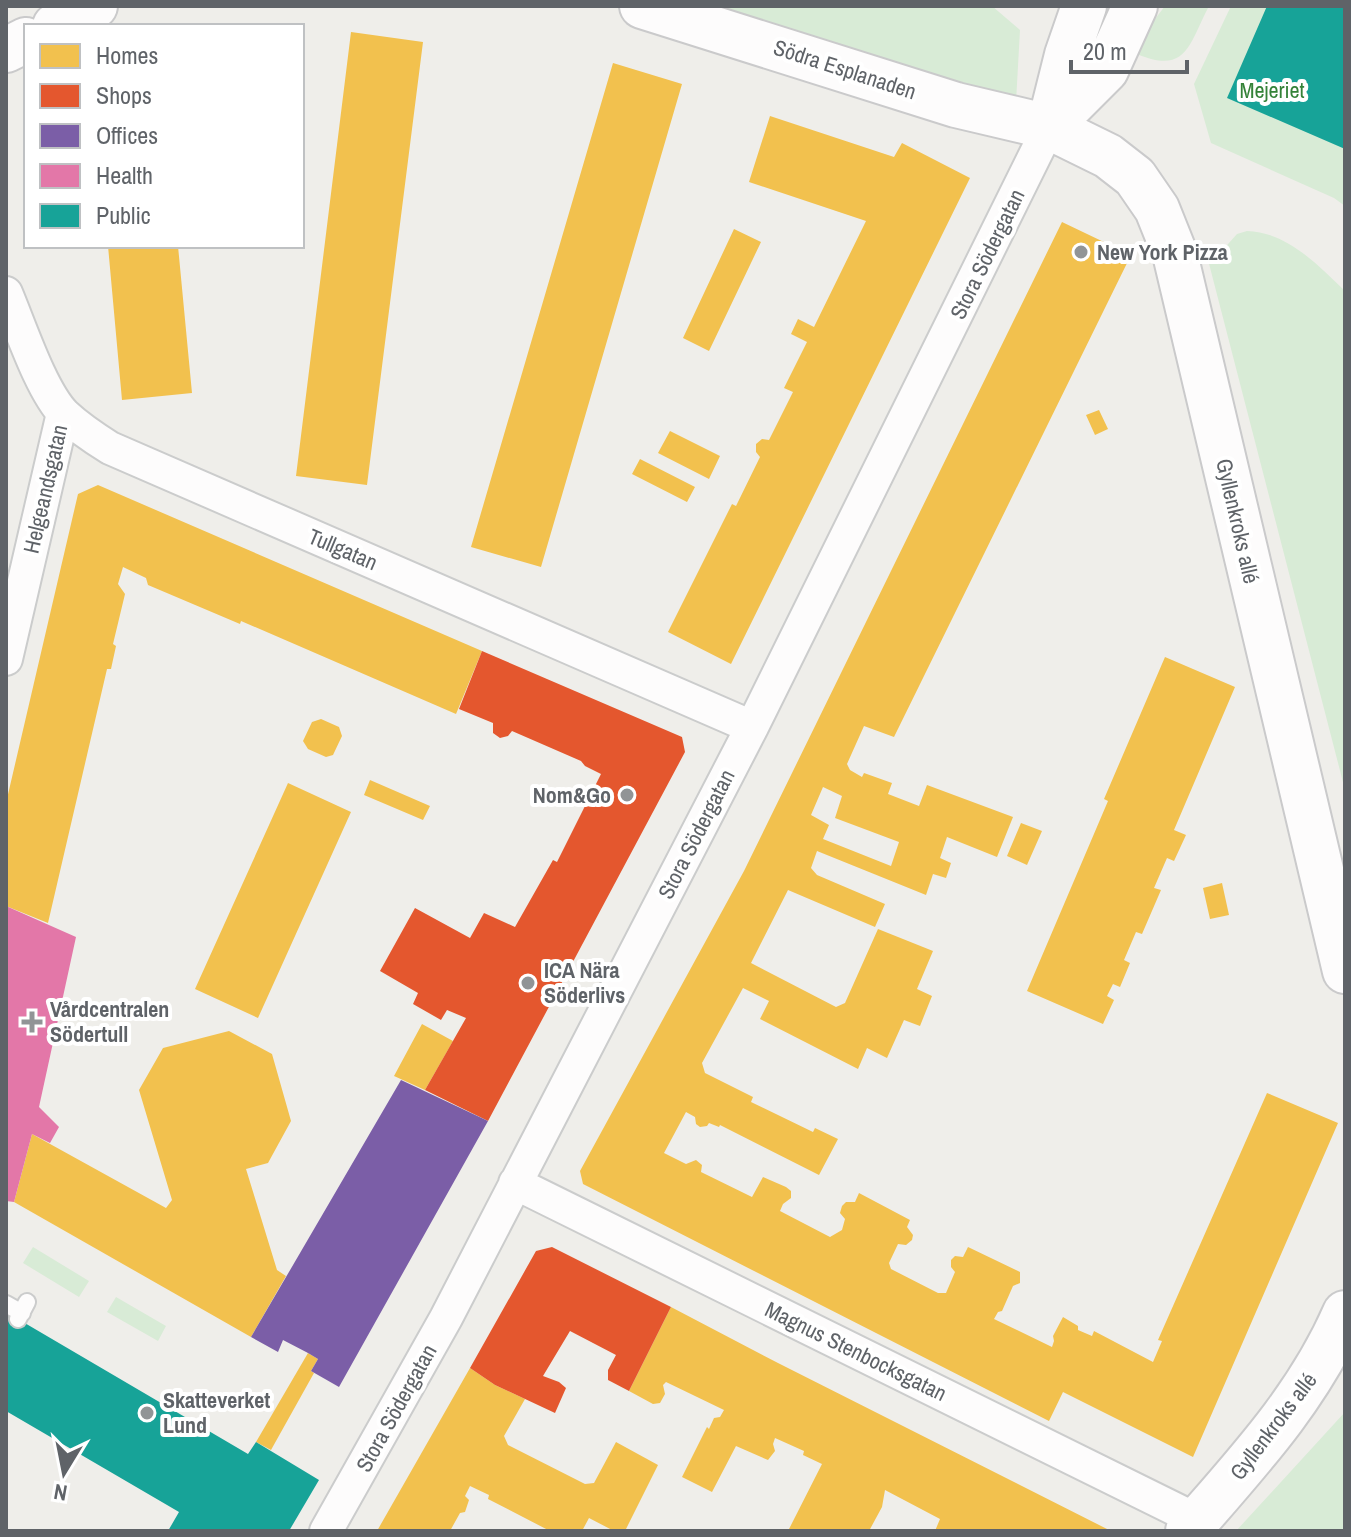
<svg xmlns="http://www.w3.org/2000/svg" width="1351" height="1537" font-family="'Archivo Narrow',sans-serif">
	<rect width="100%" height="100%" fill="#efeeea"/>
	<path fill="#d8ebd6" d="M 642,6 L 992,6 L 1020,30 L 1015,120 Z
		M 1165,6 L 1209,6 C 1189,44 1187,75 1137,54 L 1145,32 Z
		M 1231,6 L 1345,6 L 1345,206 L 1334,198 L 1211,143 L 1194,84 Z
		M 1247,231 C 1287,232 1318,265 1345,291 L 1345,790 L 1206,252 L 1220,253 L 1237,234 Z
		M 33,1247 L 89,1281 L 79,1297 L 23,1263 Z
		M 116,1297 L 166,1326 L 158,1341 L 107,1312 Z
		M 1345,1412 L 1345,1531 L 1236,1531 Z"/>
	<path fill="#f2c14e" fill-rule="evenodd" d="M 351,32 L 423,42 L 367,485 L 296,476 Z
		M 613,63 L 682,84 L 541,567 L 471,547 Z
		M 770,116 L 894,157 L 902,143 L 970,178 L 731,664 L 668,632 L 732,504 L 736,506 L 760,457 L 756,452 L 756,444 L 762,439 L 769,440 L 793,392 L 784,388 L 807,342 L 791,334 L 798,319 L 814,327 L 866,221 L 749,182 Z
		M 1062,222 L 1131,255 L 894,737 L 864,726 L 847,764 L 850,770 L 862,777 L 864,773 L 892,783 L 888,794 L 919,806 L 927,785 L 1013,817 L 997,857 L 947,837 L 940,858 L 951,863 L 946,878 L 933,874 L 926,895 L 817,851 L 811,868 L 817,875 L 885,904 L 875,927 L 788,890 L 751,963 L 836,1007 L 845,1003 L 878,929 L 933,951 L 917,989 L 932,996 L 920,1026 L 904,1020 L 887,1058 L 867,1048 L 858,1069 L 760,1019 L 769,1001 L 743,988 L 702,1063 L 705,1073 L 753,1097 L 751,1102 L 813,1132 L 815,1128 L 838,1139 L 819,1175 L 720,1125 L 719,1127 L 709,1123 L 707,1126 L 700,1127 L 696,1124 L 695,1117 L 686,1112 L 664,1153 L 686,1164 L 696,1160 L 702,1165 L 701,1172 L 752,1197 L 763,1177 L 786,1187 L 791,1191 L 791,1198 L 783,1204 L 780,1211 L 830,1237 L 842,1230 L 845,1219 L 840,1213 L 842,1206 L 846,1202 L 855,1202 L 859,1193 L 910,1220 L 907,1227 L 913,1235 L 912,1240 L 906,1245 L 898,1244 L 889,1263 L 891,1269 L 938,1293 L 946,1293 L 955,1272 L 951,1267 L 951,1260 L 955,1256 L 963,1257 L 968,1247 L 1020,1272 L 1020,1283 L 1013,1286 L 1002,1311 L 998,1312 L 994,1319 L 1052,1347 L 1054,1341 L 1053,1336 L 1063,1317 L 1078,1326 L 1078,1330 L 1092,1336 L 1094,1331 L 1153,1362 L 1162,1341 L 1158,1340 L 1267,1093 L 1338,1123 L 1193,1457 L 1063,1392 L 1049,1421 L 583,1184 L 580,1171 L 744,871 ZM 823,787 L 842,796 L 835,818 L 899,842 L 891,866 L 823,839 L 829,825 L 811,815 Z
		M 734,229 L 761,242 L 709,351 L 683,338 Z
		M 108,246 L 178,246 L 192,393 L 122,400 Z
		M 1099,410 L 1108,429 L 1095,435 L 1086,415 Z
		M 670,431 L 720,456 L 709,479 L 658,453 Z
		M 640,459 L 695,487 L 687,502 L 632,474 Z
		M 98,485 L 482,651 L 456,714 L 241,621 L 240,624 L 148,585 L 146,578 L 123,567 L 118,584 L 125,594 L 113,644 L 116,646 L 111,669 L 107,669 L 48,923 L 6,906 L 6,803 L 78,494 Z
		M 1165,657 L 1235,687 L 1174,830 L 1186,835 L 1174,861 L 1167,858 L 1154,888 L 1161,890 L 1142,934 L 1136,932 L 1124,960 L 1130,963 L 1120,987 L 1113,984 L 1107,996 L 1114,1000 L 1103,1024 L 1027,991 L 1108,801 L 1104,799 Z
		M 321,719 L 339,727 L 342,736 L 333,755 L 326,757 L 308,749 L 303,741 L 312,722 Z
		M 370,780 L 430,806 L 423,820 L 364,795 Z
		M 288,783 L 351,812 L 258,1018 L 195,989 Z
		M 1021,823 L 1042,831 L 1027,865 L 1007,856 Z
		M 1222,883 L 1229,915 L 1210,919 L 1203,888 Z
		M 422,1024 L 453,1041 L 425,1090 L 394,1076 Z
		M 229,1031 L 272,1054 L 291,1121 L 268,1163 L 246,1169 L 277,1270 L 286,1276 L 251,1337 L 14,1202 L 32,1134 L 166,1208 L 172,1200 L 139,1090 L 163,1048 Z
		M 671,1307 L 778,1363 L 1111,1531 L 935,1531 L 940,1519 L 885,1490 L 882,1507 L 869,1531 L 788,1531 L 822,1464 L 803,1455 L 804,1451 L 775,1438 L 773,1444 L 775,1451 L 768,1460 L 736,1446 L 712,1492 L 682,1477 L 707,1427 L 709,1429 L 714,1418 L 720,1417 L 724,1410 L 666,1382 L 663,1385 L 665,1394 L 660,1403 L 653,1404 L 629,1391 Z
		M 308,1353 L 318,1359 L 311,1371 L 314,1373 L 271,1450 L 256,1442 Z
		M 470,1368 L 495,1385 L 525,1399 L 504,1436 L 508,1445 L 585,1484 L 594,1483 L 616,1442 L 658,1465 L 625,1531 L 614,1531 L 589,1518 L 582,1531 L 550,1531 L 488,1499 L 489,1495 L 470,1486 L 465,1496 L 469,1500 L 465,1512 L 460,1513 L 450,1531 L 377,1531 Z"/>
	<path fill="#e4572e" d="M 482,651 L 682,737 L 685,752 L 488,1121 L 425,1090 L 466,1018 L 447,1010 L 441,1020 L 413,1004 L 418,993 L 380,971 L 415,908 L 470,938 L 484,913 L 515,927 L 553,860 L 557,862 L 601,774 L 585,766 L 581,761 L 512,731 L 508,736 L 500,738 L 493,733 L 493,723 L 459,709 Z
		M 552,1247 L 671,1307 L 629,1391 L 608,1380 L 608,1370 L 616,1355 L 570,1331 L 543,1376 L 559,1382 L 566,1388 L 555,1413 L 495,1385 L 470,1368 L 536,1251 Z"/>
	<path fill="#7b5ea7" d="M 401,1080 L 488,1121 L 339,1387 L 311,1371 L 318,1359 L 308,1353 L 283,1340 L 278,1352 L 251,1337 Z"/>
	<path fill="#e377a8" d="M 6,906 L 76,937 L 39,1107 L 59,1127 L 50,1143 L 32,1134 L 14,1202 L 6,1201 Z"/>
	<path fill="#17a398" d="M 1267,6 L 1345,8 L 1345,149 L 1227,98 Z
		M 6,1312 L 248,1454 L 256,1442 L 319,1480 L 289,1531 L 168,1531 L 179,1512 L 6,1411 Z"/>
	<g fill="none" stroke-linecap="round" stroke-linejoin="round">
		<g stroke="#cbcccc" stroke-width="20">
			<path id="lane" d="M 6,1304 L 22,1313
				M 18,1319 L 27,1302"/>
		</g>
		<g stroke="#cbcccc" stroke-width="36">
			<path id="street" d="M 6,293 C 20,326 41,391 65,415 C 79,428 94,438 110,448 L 752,727
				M 6,659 L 63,413
				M 515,1183 L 1197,1520
				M 326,1531 L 446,1318 L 752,727 L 1049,127"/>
		</g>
		<g stroke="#cacacb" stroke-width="48">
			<path id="secondary" d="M 642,6 L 956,105 L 1049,127 L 1108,156 L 1135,177 L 1157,209 L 1175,254 L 1345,971
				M 55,26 L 95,6
				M 6,50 L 26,40
				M 1049,127 L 1106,70 L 1135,6
				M 1049,127 L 1067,55 L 1084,6
				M 1188,1531 C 1248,1462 1308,1398 1345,1313"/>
		</g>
		<use href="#lane" stroke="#fdfcfc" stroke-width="16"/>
		<use href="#street" stroke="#fdfcfc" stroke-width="32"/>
		<use href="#secondary" stroke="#fdfcfc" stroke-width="44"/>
	</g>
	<g fill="#919496" stroke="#fff" stroke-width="3">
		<circle cx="1081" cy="252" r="8"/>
		<circle cx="627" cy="795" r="8"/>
		<circle cx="528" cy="983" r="8"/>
		<path d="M28 1010h8v8h8v8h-8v8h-8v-8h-8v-8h8z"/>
		<circle cx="147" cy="1413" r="8"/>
	</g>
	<g text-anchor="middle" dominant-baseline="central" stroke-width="8" stroke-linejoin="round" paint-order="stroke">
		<g font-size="22" fill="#5f6368" stroke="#fff">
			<text transform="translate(845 69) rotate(18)">Södra Esplanaden</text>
			<text transform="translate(987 254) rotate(-64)">Stora Södergatan</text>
			<text transform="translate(45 489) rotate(-77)">Helgeandsgatan</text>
			<text transform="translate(1238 521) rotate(77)">Gyllenkroks allé</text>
			<text transform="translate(343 549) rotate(23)">Tullgatan</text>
			<text transform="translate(696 834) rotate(-63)">Stora Södergatan</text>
			<text transform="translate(856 1351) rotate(26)">Magnus Stenbocksgatan</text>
			<text transform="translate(396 1408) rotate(-61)">Stora Södergatan</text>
			<text transform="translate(1273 1426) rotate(-53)">Gyllenkroks allé</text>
		</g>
		<g font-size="22" fill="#348238" stroke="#fff">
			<text x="1272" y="90">Mejeriet</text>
		</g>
		<g font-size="22" font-weight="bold" fill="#5f6368" stroke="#fff" text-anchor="start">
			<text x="1097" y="252">New York Pizza</text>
			<text x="611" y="795" text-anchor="end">Nom&amp;Go</text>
			<text x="544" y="970">ICA Nära<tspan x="544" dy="25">Söderlivs</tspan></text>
			<text x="50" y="1009">Vårdcentralen<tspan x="50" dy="25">Södertull</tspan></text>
			<text x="163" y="1400">Skatteverket<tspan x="163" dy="25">Lund</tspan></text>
		</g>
	</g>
	<rect width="1351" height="1537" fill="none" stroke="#5f6368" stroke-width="16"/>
	<rect x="24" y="24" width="280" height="224" fill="#ffffff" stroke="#bfc1c3" stroke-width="2"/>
	<rect x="40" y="44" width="40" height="24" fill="#f2c14e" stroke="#bfc1c3" stroke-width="2"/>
	<text x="96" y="64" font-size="24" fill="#5f6368">Homes</text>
	<rect x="40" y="84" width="40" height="24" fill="#e4572e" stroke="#bfc1c3" stroke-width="2"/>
	<text x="96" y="104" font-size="24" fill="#5f6368">Shops</text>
	<rect x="40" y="124" width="40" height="24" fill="#7b5ea7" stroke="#bfc1c3" stroke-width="2"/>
	<text x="96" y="144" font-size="24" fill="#5f6368">Offices</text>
	<rect x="40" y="164" width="40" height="24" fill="#e377a8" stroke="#bfc1c3" stroke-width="2"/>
	<text x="96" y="184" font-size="24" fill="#5f6368">Health</text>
	<rect x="40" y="204" width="40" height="24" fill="#17a398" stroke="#bfc1c3" stroke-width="2"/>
	<text x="96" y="224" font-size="24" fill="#5f6368">Public</text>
	<g transform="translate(64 1473) rotate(190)" stroke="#ffffff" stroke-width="6" paint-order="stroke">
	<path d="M0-6L14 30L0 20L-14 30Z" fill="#5f6368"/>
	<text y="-12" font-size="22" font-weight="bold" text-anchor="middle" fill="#5f6368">N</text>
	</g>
	<path d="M1071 60v12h116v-12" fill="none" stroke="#5f6368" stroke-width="4"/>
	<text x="1083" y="60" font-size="24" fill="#5f6368" stroke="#ffffff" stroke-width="6" paint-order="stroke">20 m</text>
</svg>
